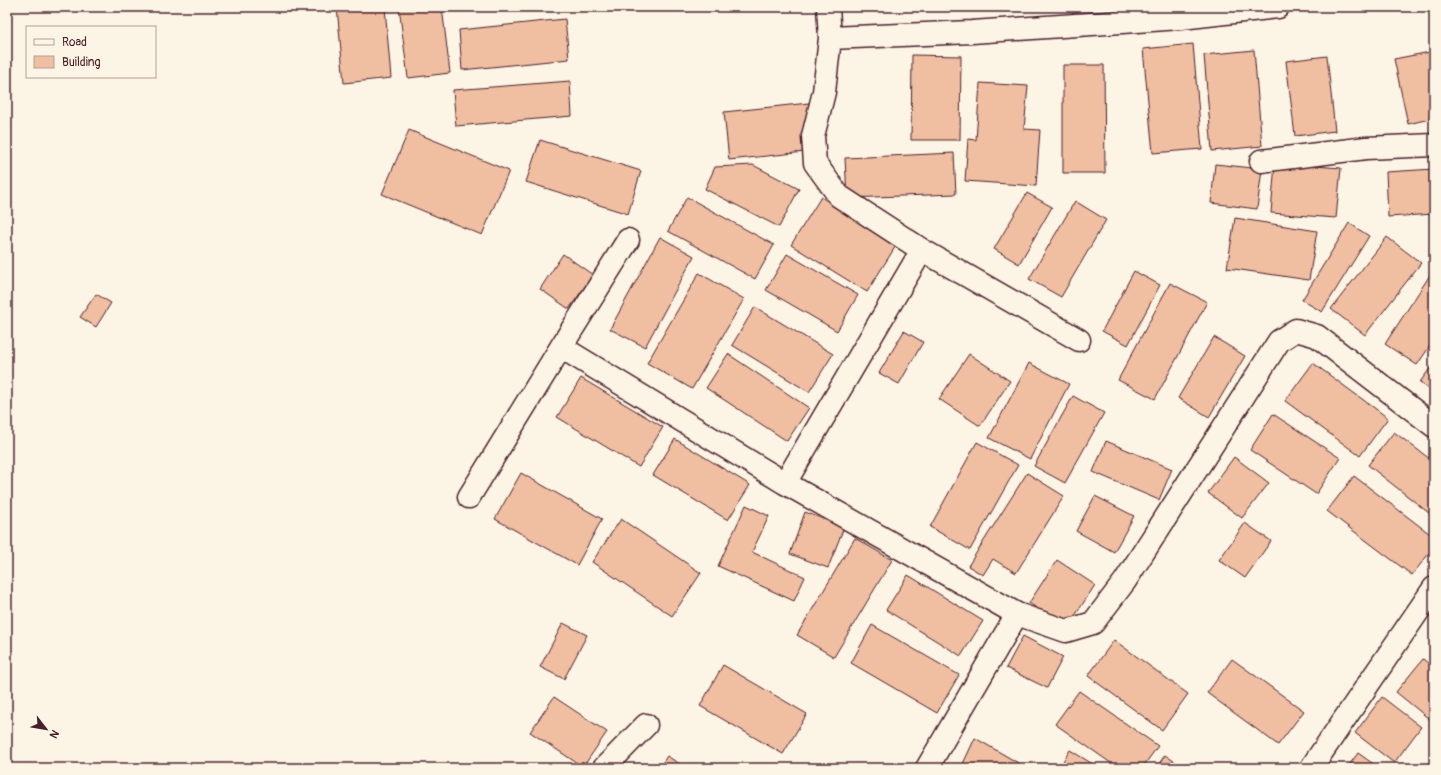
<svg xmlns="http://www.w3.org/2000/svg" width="1441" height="775" font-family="Pangolin,sans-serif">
	<rect width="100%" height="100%" fill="#fcf5e5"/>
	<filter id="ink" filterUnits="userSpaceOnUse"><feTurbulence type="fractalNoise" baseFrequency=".025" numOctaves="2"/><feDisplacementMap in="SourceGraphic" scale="8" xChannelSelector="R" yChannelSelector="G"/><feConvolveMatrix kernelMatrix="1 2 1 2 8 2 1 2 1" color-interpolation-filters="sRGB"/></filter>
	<g filter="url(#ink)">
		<path fill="#f0bea1" stroke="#4a1f2b" d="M 337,7 L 385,7 L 391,78 L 344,83 Z
			M 399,7 L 442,7 L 450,73 L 408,78 Z
			M 565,19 L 569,59 L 462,70 L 459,30 Z
			M 1193,44 L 1202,149 L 1153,153 L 1143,49 Z
			M 1254,50 L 1262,146 L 1212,151 L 1204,55 Z
			M 1430,52 L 1434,71 L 1434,118 L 1408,124 L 1394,59 Z
			M 912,55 L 961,56 L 960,140 L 911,140 Z
			M 1327,56 L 1335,131 L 1295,136 L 1286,61 Z
			M 1063,65 L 1104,65 L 1105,173 L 1063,173 Z
			M 570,81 L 572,116 L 456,126 L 453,90 Z
			M 980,83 L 1028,86 L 1024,129 L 1040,130 L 1036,186 L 965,181 L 968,139 L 976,140 Z
			M 809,103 L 814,151 L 729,160 L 724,112 Z
			M 409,130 L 509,171 L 482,235 L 382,194 Z
			M 540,140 L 641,171 L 628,214 L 526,182 Z
			M 954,153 L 956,194 L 847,198 L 845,158 Z
			M 1275,163 L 1341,168 L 1336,218 L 1271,213 Z
			M 1215,164 L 1262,169 L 1257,209 L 1211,203 Z
			M 753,165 L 799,189 L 779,227 L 705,189 L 715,167 Z
			M 1434,169 L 1434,214 L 1388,217 L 1386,172 Z
			M 1027,193 L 1052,207 L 1019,264 L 994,249 Z
			M 687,197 L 774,245 L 755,279 L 668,231 Z
			M 821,197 L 897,244 L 867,292 L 791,245 Z
			M 1075,201 L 1106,220 L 1061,297 L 1029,279 Z
			M 1235,218 L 1317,231 L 1309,280 L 1227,268 Z
			M 1349,223 L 1369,236 L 1322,312 L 1302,300 Z
			M 660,237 L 694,256 L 645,347 L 610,329 Z
			M 1387,237 L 1421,263 L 1365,335 L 1331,309 Z
			M 563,254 L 593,275 L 569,309 L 540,289 Z
			M 787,254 L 858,295 L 837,331 L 766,290 Z
			M 1434,269 L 1434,340 L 1417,365 L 1385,344 Z
			M 1134,271 L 1160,285 L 1128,345 L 1102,331 Z
			M 699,273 L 744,299 L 692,389 L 647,363 Z
			M 1170,283 L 1207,302 L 1155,399 L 1118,380 Z
			M 96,294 L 111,303 L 96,327 L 80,317 Z
			M 755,307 L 833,354 L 809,392 L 732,345 Z
			M 904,331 L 923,342 L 899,384 L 879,373 Z
			M 1214,337 L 1245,356 L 1209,417 L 1178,398 Z
			M 728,354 L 809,408 L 787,441 L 706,388 Z
			M 969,354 L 1010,381 L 980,426 L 939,399 Z
			M 1029,363 L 1069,384 L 1030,459 L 989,438 Z
			M 1313,363 L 1388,418 L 1360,456 L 1285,401 Z
			M 1434,363 L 1434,393 L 1420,382 Z
			M 581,378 L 663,427 L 639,467 L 557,417 Z
			M 1073,396 L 1104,413 L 1065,483 L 1034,466 Z
			M 1273,414 L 1340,458 L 1316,494 L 1250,450 Z
			M 1394,432 L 1434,462 L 1434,517 L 1368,465 Z
			M 675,439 L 750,485 L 728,520 L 653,475 Z
			M 1106,441 L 1172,469 L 1159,500 L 1093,472 Z
			M 977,442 L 1018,465 L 970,550 L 930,527 Z
			M 1234,457 L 1269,483 L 1242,518 L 1208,493 Z
			M 521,473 L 602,519 L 577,565 L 495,519 Z
			M 1027,473 L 1064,496 L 1016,573 L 993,559 L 983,575 L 968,566 Z
			M 1354,476 L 1434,537 L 1434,547 L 1412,575 L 1327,511 Z
			M 1095,496 L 1134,516 L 1114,552 L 1076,531 Z
			M 746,505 L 769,516 L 752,552 L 805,577 L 794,601 L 718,566 Z
			M 805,512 L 844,527 L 828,568 L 790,554 Z
			M 621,519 L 701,573 L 672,616 L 592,562 Z
			M 1245,523 L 1271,541 L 1245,578 L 1219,560 Z
			M 855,538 L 892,560 L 834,657 L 797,635 Z
			M 1057,560 L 1095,585 L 1067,628 L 1029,603 Z
			M 908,575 L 983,621 L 961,656 L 886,610 Z
			M 563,623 L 587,635 L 564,679 L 540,667 Z
			M 872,625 L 959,675 L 937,713 L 851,663 Z
			M 1023,636 L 1063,657 L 1047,688 L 1006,668 Z
			M 1114,640 L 1188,694 L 1162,730 L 1088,676 Z
			M 1232,659 L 1304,711 L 1278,745 L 1207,693 Z
			M 1423,659 L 1434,668 L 1434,723 L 1396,692 Z
			M 723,665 L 807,714 L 783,754 L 700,706 Z
			M 1079,691 L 1158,746 L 1142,768 L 1118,768 L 1055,724 Z
			M 554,697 L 607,732 L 583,767 L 530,732 Z
			M 1382,697 L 1421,727 L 1394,763 L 1355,733 Z
			M 975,738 L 1027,768 L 961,768 Z
			M 1070,750 L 1099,768 L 1059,768 Z
			M 1358,753 L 1379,768 L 1347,768 Z
			M 1165,755 L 1184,768 L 1156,768 Z
			M 667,756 L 686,768 L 659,768 Z"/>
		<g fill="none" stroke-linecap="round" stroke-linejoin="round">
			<g stroke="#4a1f2b" stroke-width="25">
				<path id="minor" d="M 828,7 L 830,38 L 824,92 L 813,136 L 815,163 L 839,196 L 922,250 L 1079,340
					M 830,38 L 972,32 L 1181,18 L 1278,7
					M 1261,161 L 1366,148 L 1434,145
					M 561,347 L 785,483 L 1017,614 L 1066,631 L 1093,623 L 1125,581 L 1279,341 L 1296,330 L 1317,336 L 1434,426
					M 785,483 L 922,250
					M 469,497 L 561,347 L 628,240
					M 604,768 L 646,725
					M 927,768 L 1017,614
					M 1311,768 L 1434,588"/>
			</g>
			<use href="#minor" stroke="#fcf5e5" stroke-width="22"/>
		</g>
	</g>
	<rect width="1441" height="775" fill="none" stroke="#fcf5e5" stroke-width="24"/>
	<rect x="12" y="12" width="1417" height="751" fill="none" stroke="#4a1f2b" stroke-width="1.5" filter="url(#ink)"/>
	<rect x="26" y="26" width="130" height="52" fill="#fcf5e5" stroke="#b59f9b"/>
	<rect x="34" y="39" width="20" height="6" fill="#fcf5e5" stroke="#b59f9b"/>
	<text x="62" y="46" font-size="12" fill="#4a1f2b">Road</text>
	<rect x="34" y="56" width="20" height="12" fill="#f0bea1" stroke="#b59f9b"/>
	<text x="62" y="66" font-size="12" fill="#4a1f2b">Building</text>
	<g transform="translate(46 729) rotate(121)" stroke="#fcf5e5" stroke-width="3" paint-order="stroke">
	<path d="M0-3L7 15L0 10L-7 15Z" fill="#4a1f2b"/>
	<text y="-6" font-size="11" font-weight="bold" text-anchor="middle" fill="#4a1f2b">N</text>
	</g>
</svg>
